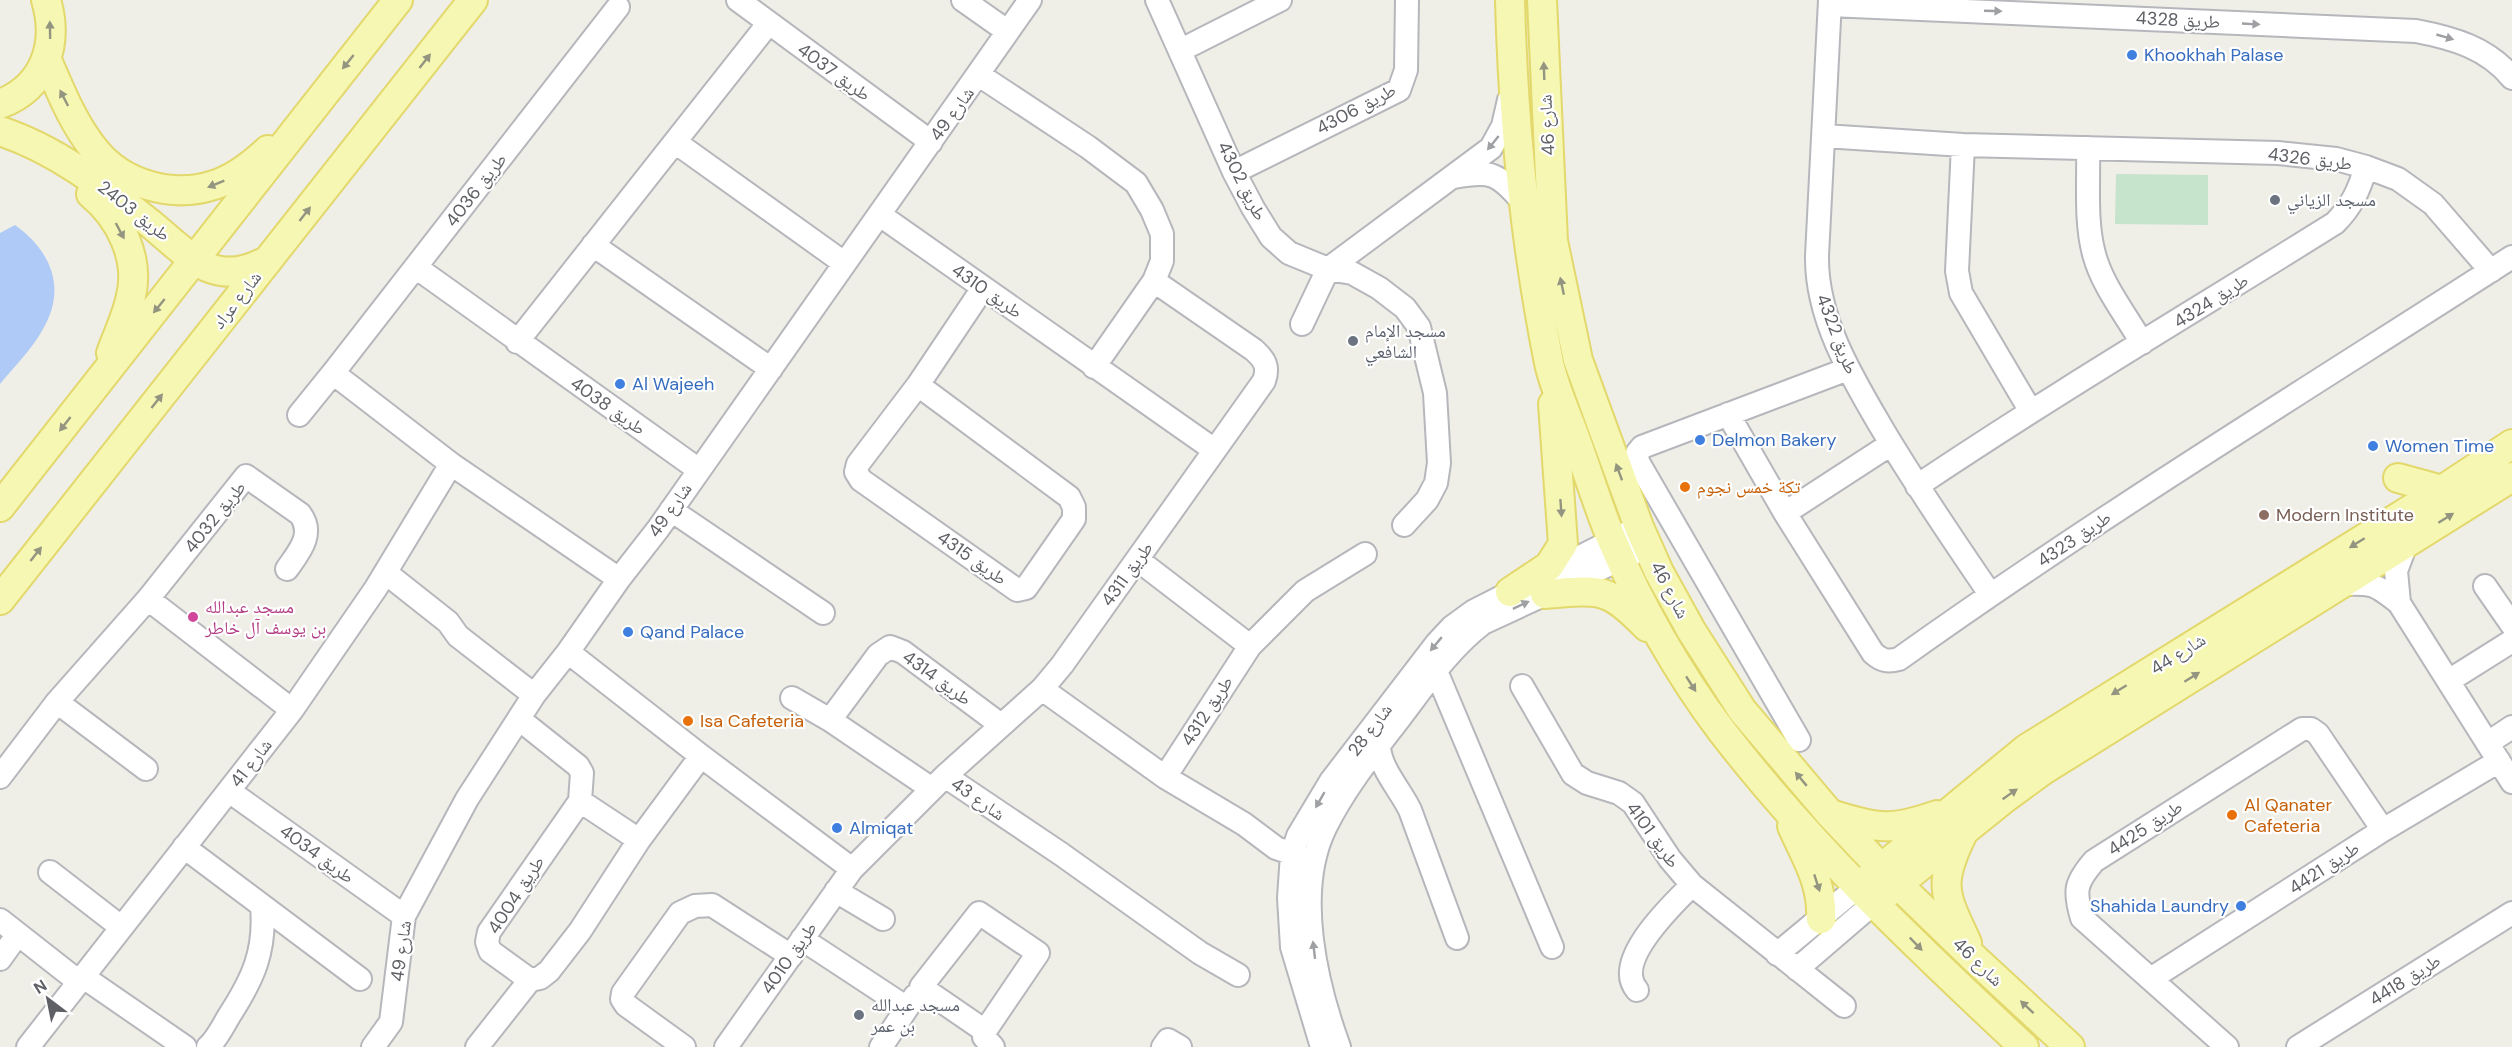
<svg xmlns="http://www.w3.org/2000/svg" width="2512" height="1047" font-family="'DM Sans','Noto Naskh Arabic',sans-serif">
	<rect width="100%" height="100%" fill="#efeee7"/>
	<path fill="#c6e3cb" d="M 2116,174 L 2208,175 L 2208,225 L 2115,224 Z"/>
	<path fill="#afcaf6" d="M 15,225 C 51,251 67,288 43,329 C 32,349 14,367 0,384 L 0,233 Z"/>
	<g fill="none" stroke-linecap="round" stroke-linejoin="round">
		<g stroke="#b6b7bc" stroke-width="26">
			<path id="minor" d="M 738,0 L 931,142
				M 963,0 L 1007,31
				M 1157,0 L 1234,172 L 1253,208 L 1271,237 L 1289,253 L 1328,269 L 1352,273 L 1379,288 L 1405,308 L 1419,327 L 1435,393 L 1439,463 L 1436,483 L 1427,500 L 1404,525
				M 1830,0 L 1817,256 C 1816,317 1850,374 1880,425 C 1914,483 1952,538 1990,594
				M 1830,5 L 2416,31 C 2453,38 2488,48 2512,78
				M 618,7 L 333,373 L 451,464 L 619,579
				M 1181,50 L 1280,0
				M 1824,136 L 1963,145 L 2278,153 L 2336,159 L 2366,167 L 2398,179 L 2433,204 L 2491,271
				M 675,142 L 844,263
				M 1963,145 L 1957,271 L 1961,293 L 2030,410
				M 2088,148 C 2089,182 2085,221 2094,254 C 2102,285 2126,315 2142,343
				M 1234,172 L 1399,90 L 1406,70 L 1407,0
				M 1454,177 C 1492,170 1497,173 1523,202
				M 880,215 L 1213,449
				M 593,245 L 771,369
				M 417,268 L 699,470
				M 1302,324 L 1328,269 L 1491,148 L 1503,126 L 1509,100
				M 517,342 L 768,24
				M 1094,367 L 1154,281
				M 918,385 L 1069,497 L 1074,507 L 1074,519 L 1026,588 L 1017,590 L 861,480 L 856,472 L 858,464 L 918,385 L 983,288
				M 1728,414 L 1785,513 L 1873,653 C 1882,661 1888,662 1899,659 C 2098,517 2307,389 2512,257
				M 299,415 L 333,373
				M 1917,486 C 2054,394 2196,310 2335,223 C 2352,206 2359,190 2366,167
				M 671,510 L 823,613
				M 1785,513 L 1891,444
				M 1138,560 L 1250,646
				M 386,573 L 448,622 L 458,636 L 534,695
				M 2341,584 C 2373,583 2374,583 2399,603 L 2512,782
				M 2485,586 L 2512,625
				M 148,599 L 292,710
				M 2399,603 L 2396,571 L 2406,544
				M 568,652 L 701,756 L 852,869
				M 1436,671 L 1552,947
				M 2450,680 L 2512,641
				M 1522,686 L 1573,774 L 1587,783 L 1619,793 L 1633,803 L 1670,859 L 1692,885 L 1844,1006
				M 1042,689 L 1165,777 L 1244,824 L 1276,848 L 1307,859
				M 792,698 L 830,720 L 932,789
				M 57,702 L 146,769
				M 519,719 L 578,766 L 582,773 L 580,801
				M 830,720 L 878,655 L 890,647 L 903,652 L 1001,725
				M 1799,740 L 1638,462 L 1637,453 L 1642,447 L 1848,369
				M 2488,743 L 2512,727
				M 1379,746 C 1380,769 1400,789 1410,810 L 1457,938
				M 945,776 L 1061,854 L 1200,953 L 1238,975
				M 0,777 L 57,702 L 148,599 L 246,476 L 300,514 C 315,534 299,552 287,569
				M 1165,777 L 1250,646 L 1305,591 L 1365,554
				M 229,791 L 404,916
				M 184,847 L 360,979
				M 50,872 L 121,927
				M 836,891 L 883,919
				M 0,920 L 79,982
				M 802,939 L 907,1008
				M 1777,954 L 1859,886
				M 0,959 L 18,934
				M 1797,969 L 1875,902
				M 82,976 L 185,1047
				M 2152,978 L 2383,830 L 2499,761
				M 530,980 L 540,978 L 549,971 L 580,931 L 639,840 L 701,756
				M 1637,990 C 1612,961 1672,905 1692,885
				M 985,1031 L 1038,953 L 979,913 L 921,987 L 985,1031 L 984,1037 L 993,1047
				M 28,1047 L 292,710 L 376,588 L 451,464
				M 208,1047 C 217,1039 223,1026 229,1016 C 253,979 266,951 262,906
				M 373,1047 L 391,1022 L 404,916 L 467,799 L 534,695 L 568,652 L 619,579 L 658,529 L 1030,0
				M 477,1047 L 530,980 L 490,951 L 487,942 L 489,932 L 580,801 L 639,840
				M 684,1047 L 626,1005 L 622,999 L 623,993 L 680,913 L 695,906 L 712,905 L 791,956
				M 726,1047 L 852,869 L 945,776 L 1042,689 L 1062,665 L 1264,381 C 1269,367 1265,360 1254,350 L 1154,281 L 1162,261 L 1162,234 L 1152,210 L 1136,183 L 1088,147 L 979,75
				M 881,1047 L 915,996
				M 1163,1047 L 1168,1040 L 1180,1047
				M 1322,1047 L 1292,947 L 1289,898 L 1292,854 L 1298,836 L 1331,781 L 1437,643 L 1452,627 L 1474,611 L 1625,534
				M 1339,1047 C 1316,984 1294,892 1325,828 C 1344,789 1373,753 1399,719 C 1425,685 1449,649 1483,623 L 1647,547
				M 2227,1047 L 2082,918 C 2074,891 2075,883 2094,861 L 2302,729 L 2311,729 L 2318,734 L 2383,830
				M 2298,1047 L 2512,913"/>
		</g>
		<g stroke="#e3d86b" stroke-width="32">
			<path id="major" d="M 1510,0 C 1513,121 1525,243 1549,363 C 1555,390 1568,417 1577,443 C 1589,476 1599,509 1612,540 C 1639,604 1680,676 1721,730 C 1810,846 1917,947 2024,1047
				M 1542,0 L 1553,241 L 1578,360 L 1639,527 L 1659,572 L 1691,630 L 1742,710 L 1830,814 L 1881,868 L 1975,959 L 2070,1047
				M 47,60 C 60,90 73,123 94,149 C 121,184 172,199 214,185 C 234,179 253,164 268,150
				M 0,104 C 45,87 59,44 46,0
				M 0,131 C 58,150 105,188 152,225 C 169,239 187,257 207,267 C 228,276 249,271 268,260
				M 91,194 C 120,218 140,258 131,296 C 127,316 118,334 111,353
				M 2398,478 L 2442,490
				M 0,507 L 398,0
				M 1510,592 L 1549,566 L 1563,544 L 1553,404
				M 1545,594 C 1601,590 1607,586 1647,627
				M 0,600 L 473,0
				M 1834,815 C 1878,829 1892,831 1937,815
				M 1792,826 C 1806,858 1823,883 1821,919
				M 1962,835 C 1937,886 1945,895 1967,943
				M 1868,879 L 2026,749 L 2442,490 L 2512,444
				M 1883,896 L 2005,798 L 2042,771 L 2512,477"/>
		</g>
		<use href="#minor" stroke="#fff" stroke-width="22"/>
		<use href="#major" stroke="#f5f7b3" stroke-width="28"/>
	</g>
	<defs><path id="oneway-solid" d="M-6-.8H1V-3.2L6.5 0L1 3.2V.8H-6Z" transform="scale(1.5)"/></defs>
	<g fill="#9ea0a3">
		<use href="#oneway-solid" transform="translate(1993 11) rotate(2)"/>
		<use href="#oneway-solid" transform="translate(2251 24) rotate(3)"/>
		<use href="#oneway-solid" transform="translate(2445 37) rotate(16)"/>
		<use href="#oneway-solid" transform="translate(1493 143) rotate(129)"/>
		<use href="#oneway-solid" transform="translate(1521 605) rotate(-25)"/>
		<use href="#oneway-solid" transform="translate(1436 644) rotate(130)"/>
		<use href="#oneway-solid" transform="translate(1320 800) rotate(120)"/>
		<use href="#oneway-solid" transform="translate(1314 950) rotate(-97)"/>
	</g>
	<g fill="#939580">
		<use href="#oneway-solid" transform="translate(50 30) rotate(-91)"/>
		<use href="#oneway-solid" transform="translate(425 61) rotate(-52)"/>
		<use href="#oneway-solid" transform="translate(348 62) rotate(129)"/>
		<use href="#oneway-solid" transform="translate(1544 71) rotate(-92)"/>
		<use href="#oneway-solid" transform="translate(64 98) rotate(-117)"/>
		<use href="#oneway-solid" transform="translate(216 184) rotate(158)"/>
		<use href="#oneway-solid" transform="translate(305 214) rotate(-52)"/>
		<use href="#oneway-solid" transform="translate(120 231) rotate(62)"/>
		<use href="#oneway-solid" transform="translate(1562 286) rotate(-102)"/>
		<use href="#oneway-solid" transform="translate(159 306) rotate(129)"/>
		<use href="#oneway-solid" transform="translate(157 401) rotate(-52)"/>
		<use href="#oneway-solid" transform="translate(65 424) rotate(128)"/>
		<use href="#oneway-solid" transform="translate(1619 472) rotate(-110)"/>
		<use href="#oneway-solid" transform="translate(1561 508) rotate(86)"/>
		<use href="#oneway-solid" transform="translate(2446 518) rotate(-32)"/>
		<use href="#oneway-solid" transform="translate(2357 543) rotate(148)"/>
		<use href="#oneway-solid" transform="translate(36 554) rotate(-52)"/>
		<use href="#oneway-solid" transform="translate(2192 677) rotate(-32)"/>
		<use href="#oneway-solid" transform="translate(1691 684) rotate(57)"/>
		<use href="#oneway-solid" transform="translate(2119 690) rotate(148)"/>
		<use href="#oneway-solid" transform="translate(1801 779) rotate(-130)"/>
		<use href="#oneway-solid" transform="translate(2010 794) rotate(-35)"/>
		<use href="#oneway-solid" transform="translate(1817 883) rotate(72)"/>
		<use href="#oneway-solid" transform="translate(1916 944) rotate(46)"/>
		<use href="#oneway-solid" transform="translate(2027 1007) rotate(-137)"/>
	</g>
	<g fill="#3f7fe0" stroke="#fff" stroke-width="2">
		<circle cx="2132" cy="55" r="6"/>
		<circle cx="620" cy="384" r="6"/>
		<circle cx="1700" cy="440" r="6"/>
		<circle cx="2373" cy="446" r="6"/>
		<circle cx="628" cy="632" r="6"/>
		<circle cx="837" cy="828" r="6"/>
		<circle cx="2241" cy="906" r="6"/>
	</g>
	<g fill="#6b7280" stroke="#fff" stroke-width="2">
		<circle cx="2275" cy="200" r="6"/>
		<circle cx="1353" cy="341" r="6"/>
		<circle cx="859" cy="1015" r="6"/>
	</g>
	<g fill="#e8710a" stroke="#fff" stroke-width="2">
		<circle cx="1685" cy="487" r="6"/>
		<circle cx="688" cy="721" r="6"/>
		<circle cx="2232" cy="815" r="6"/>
	</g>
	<circle fill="#8d6e63" stroke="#fff" stroke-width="2" cx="2264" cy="515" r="6"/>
	<circle fill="#d1479c" stroke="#fff" stroke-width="2" cx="193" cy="617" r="6"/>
	<g text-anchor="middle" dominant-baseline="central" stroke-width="4.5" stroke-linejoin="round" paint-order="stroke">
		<g font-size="18" fill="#5e6065" stroke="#fff">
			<text transform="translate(2178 20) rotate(3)">طريق 4328</text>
			<text transform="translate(834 72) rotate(36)">طريق 4037</text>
			<text transform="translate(1356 109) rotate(-28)">طريق 4306</text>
			<text transform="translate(952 114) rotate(-54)">شارع 49</text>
			<text transform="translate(1547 125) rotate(-93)">شارع 46</text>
			<text transform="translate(2310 159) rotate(7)">طريق 4326</text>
			<text transform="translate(1242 181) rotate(63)">طريق 4302</text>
			<text transform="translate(476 190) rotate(-52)">طريق 4036</text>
			<text transform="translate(134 211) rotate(38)">طريق 2403</text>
			<text transform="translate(987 291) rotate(35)">طريق 4310</text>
			<text transform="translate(237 300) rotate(-52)">شارع عراد</text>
			<text transform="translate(2211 301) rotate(-32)">طريق 4324</text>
			<text transform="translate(1837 334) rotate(69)">طريق 4322</text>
			<text transform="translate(608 406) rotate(35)">طريق 4038</text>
			<text transform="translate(670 510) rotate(-55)">شارع 49</text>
			<text transform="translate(215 517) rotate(-51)">طريق 4032</text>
			<text transform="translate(2074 539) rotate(-34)">طريق 4323</text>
			<text transform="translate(972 558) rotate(35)">طريق 4315</text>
			<text transform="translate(1127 574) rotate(-54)">طريق 4311</text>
			<text transform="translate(1670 590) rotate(62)">شارع 46</text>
			<text transform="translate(2178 654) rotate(-32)">شارع 44</text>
			<text transform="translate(937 678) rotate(36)">طريق 4314</text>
			<text transform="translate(1207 711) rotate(-57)">طريق 4312</text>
			<text transform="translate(1370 730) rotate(-53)">شارع 28</text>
			<text transform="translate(251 763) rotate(-52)">شارع 41</text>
			<text transform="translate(978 799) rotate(35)">شارع 43</text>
			<text transform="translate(2145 828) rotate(-33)">طريق 4425</text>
			<text transform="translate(1653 835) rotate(54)">طريق 4101</text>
			<text transform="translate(317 854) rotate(36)">طريق 4034</text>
			<text transform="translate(2324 868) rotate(-33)">طريق 4421</text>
			<text transform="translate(516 895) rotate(-57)">طريق 4004</text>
			<text transform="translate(401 951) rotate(-82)">شارع 49</text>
			<text transform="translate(789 958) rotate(-55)">طريق 4010</text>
			<text transform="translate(1978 962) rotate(44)">شارع 46</text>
			<text transform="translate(2405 980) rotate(-32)">طريق 4418</text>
		</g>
		<g font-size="18" fill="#366cbe" stroke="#fff" text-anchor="start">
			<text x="2144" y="55">Khookhah Palase</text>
			<text x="632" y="384">Al Wajeeh</text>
			<text x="1712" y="440">Delmon Bakery</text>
			<text x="2385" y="446">Women Time</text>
			<text x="640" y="632">Qand Palace</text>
			<text x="849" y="828">Almiqat</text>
			<text x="2229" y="906" text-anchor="end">Shahida Laundry</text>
		</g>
		<g font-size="18" fill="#5b616d" stroke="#fff" text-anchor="start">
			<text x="2287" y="200">مسجد الزياني</text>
			<text x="1365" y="331">مسجد الإمام<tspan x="1365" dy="21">الشافعي</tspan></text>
			<text x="871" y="1005">مسجد عبدالله<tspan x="871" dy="21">بن عمر</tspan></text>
		</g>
		<g font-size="18" fill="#c56008" stroke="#fff" text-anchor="start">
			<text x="1697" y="487">تكة خمس نجوم</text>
			<text x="700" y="721">Isa Cafeteria</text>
			<text x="2244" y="805">Al Qanater<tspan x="2244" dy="21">Cafeteria</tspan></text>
		</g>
		<g font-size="18" fill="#785e54" stroke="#fff" text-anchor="start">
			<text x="2276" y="515">Modern Institute</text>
		</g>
		<g font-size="18" fill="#b23c85" stroke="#fff" text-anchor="start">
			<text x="205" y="607">مسجد عبدالله<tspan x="205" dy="21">بن يوسف آل خاطر</tspan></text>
		</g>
	</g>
	<g transform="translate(48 999) rotate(328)" stroke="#ffffff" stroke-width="4.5" paint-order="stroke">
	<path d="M0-4.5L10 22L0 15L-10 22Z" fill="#5e6065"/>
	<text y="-9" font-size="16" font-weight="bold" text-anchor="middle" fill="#5e6065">N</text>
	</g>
</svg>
